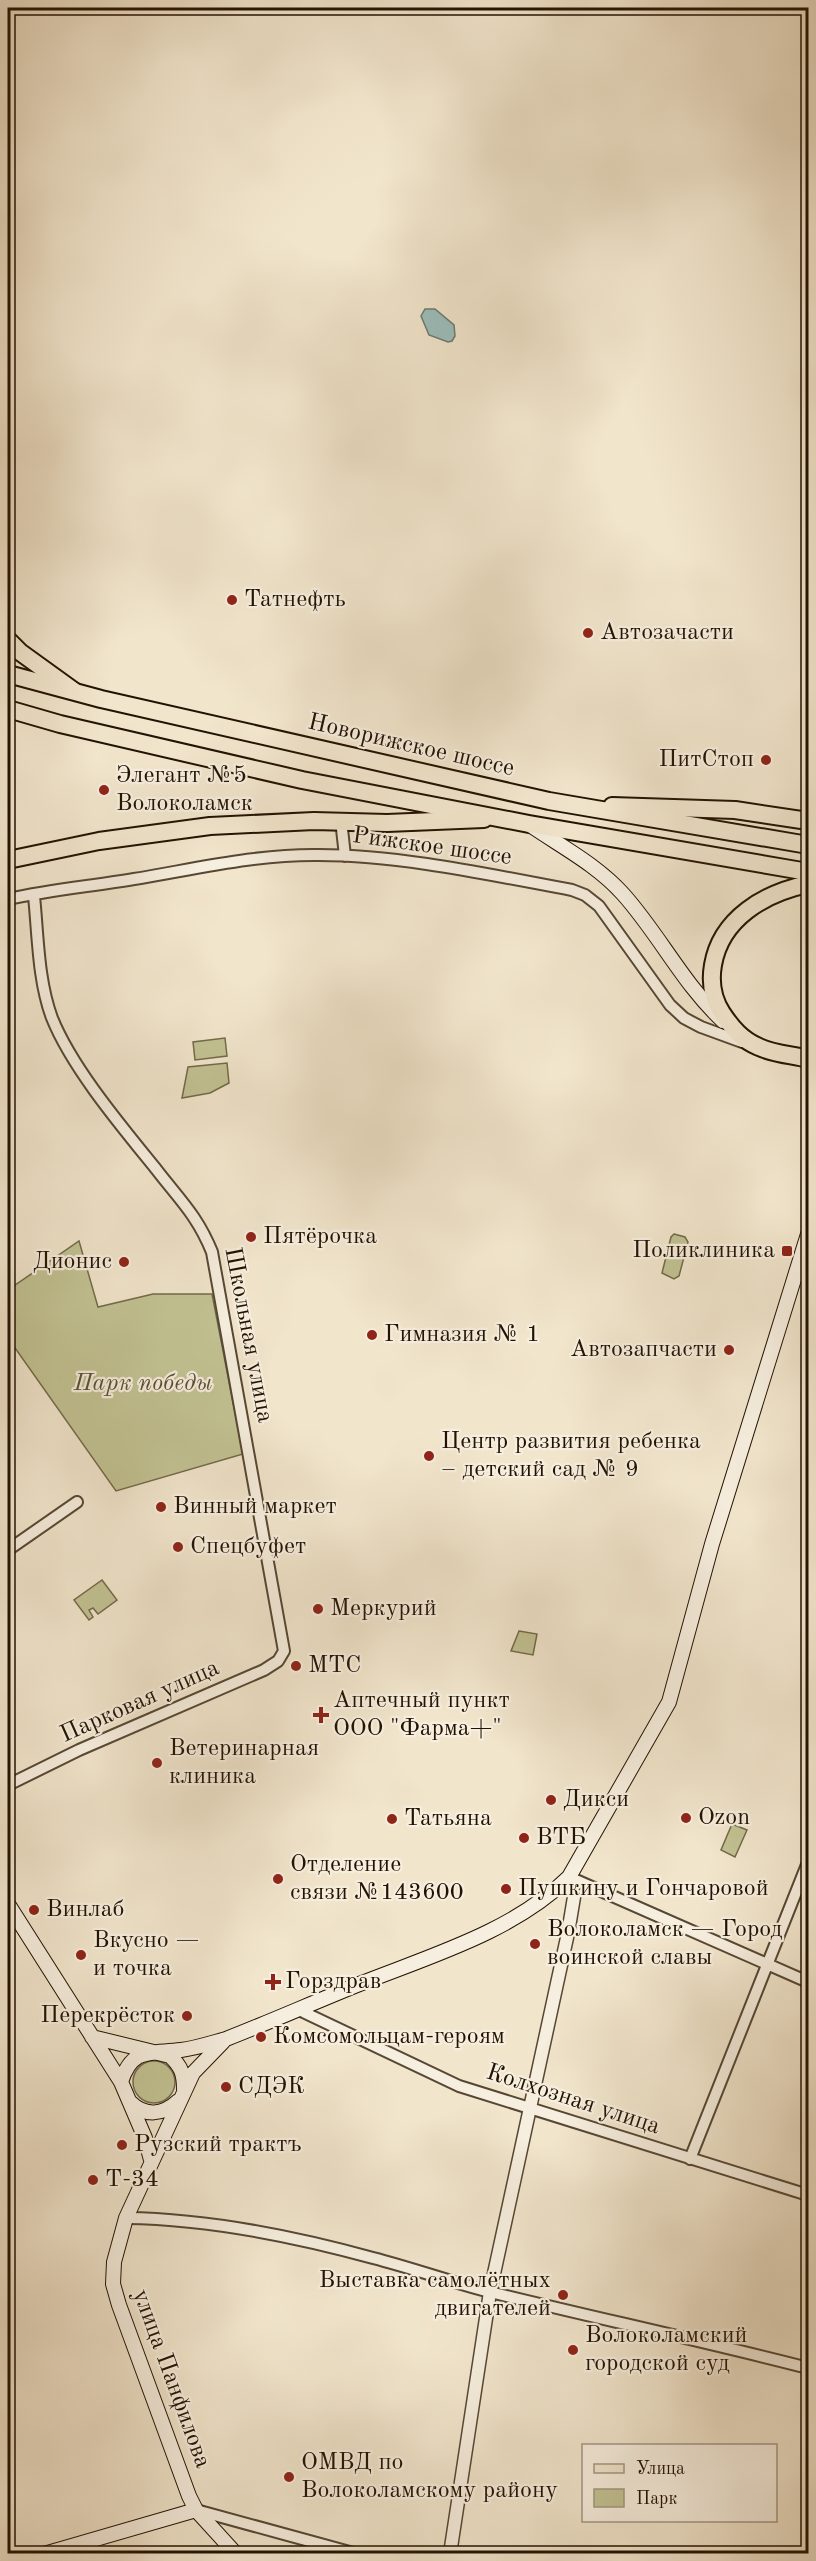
<svg xmlns="http://www.w3.org/2000/svg" width="816" height="2561" font-family="'Old Standard TT',serif">
	<rect width="100%" height="100%" fill="#f1e5cc"/>
	<filter id="stains"><feTurbulence type="fractalNoise" baseFrequency=".00333" numOctaves="4"/><feColorMatrix values="0 0 0 0 .2 0 0 0 0 .09 0 0 0 0 .02 0 0 0 .5 -.17"/></filter>
	<radialGradient id="worn" r=".72"><stop offset=".6" stop-color="#630" stop-opacity="0"/><stop offset="1" stop-color="#630" stop-opacity=".3"/></radialGradient>
	<path fill="#c2c293" stroke="#726a4a" stroke-width="1.5" d="M 225,1038 L 227,1056 L 195,1060 L 193,1042 Z
		M 227,1063 L 229,1083 L 210,1093 L 182,1098 L 188,1067 Z
		M 674,1234 L 685,1237 L 688,1242 L 679,1276 L 674,1279 L 662,1273 L 671,1237 Z
		M 79,1241 L 98,1307 L 153,1294 L 212,1294 L 243,1454 L 116,1491 L 8,1338 L 8,1290 Z
		M 102,1580 L 117,1600 L 98,1614 L 93,1608 L 89,1610 L 93,1617 L 89,1620 L 74,1600 Z
		M 519,1631 L 537,1634 L 533,1655 L 511,1651 Z
		M 732,1824 L 747,1830 L 735,1857 L 721,1850 Z
		M133 2082a21 21 0 1 1 42 0a21 21 0 1 1-42 0Z"/>
	<path fill="#9bbebc" stroke="#6b7972" stroke-width="1.5" d="M 425,309 L 435,309 L 454,325 L 455,336 L 452,341 L 448,342 L 429,335 L 421,316 Z"/>
	<g fill="none" stroke-linecap="round" stroke-linejoin="round">
		<g stroke="#564734" stroke-width="14">
			<path id="minor" d="M 341,820 L 345,856
				M 8,899 C 49,890 92,886 134,879 C 195,869 257,854 319,855 C 400,855 491,875 572,890 L 585,895 L 599,906 L 670,1005 L 684,1018 L 701,1027 L 742,1042
				M 8,1550 L 77,1502
				M 8,1785 L 79,1750 L 264,1670 L 278,1661 L 284,1651 L 212,1252 C 197,1215 179,1199 156,1169 C 122,1127 72,1068 52,1018 C 38,981 38,935 34,896
				M 569,1877 L 808,1982
				M 299,2010 L 459,2086 L 808,2195
				M 690,2159 L 808,1862
				M 126,2218 C 209,2219 293,2236 373,2258 C 412,2268 451,2282 490,2292 C 596,2318 703,2341 808,2368
				M 196,2510 L 357,2554"/>
		</g>
		<g stroke="#564734" stroke-width="15">
			<path id="tertiary" d="M 450,2554 L 490,2292 L 568,1933 L 574,1897 L 569,1877"/>
		</g>
		<g stroke="#231202" stroke-width="16">
			<path id="secondary" d="M 530,825 C 562,847 597,865 623,894 C 659,934 683,984 723,1021
				M 8,1904 L 121,2082 L 145,2138 L 151,2160
				M 92,2037 L 170,2056 C 181,2066 184,2074 184,2089
				M 223,2042 L 193,2073 L 126,2218 L 114,2262 L 113,2284 L 119,2305 L 189,2496 L 196,2510 L 236,2554
				M 121,2082 C 132,2047 150,2054 181,2050 C 197,2048 211,2043 226,2039 C 272,2021 317,2001 362,1983 C 433,1955 514,1931 569,1877 L 669,1702 L 712,1544 L 808,1234
				M 130,2102 C 145,2117 163,2115 178,2101
				M 44,2554 L 196,2510"/>
		</g>
		<g stroke="#231202" stroke-width="20">
			<path id="primary" d="M 8,640 L 20,652 L 74,691
				M 612,806 L 735,810 L 808,821
				M 8,860 L 99,841 L 210,826 L 314,821 L 387,823 L 484,819
				M 808,884 C 765,893 721,918 713,965 C 710,982 713,999 722,1013 C 732,1028 742,1040 759,1047 C 774,1054 793,1055 808,1059"/>
		</g>
		<g stroke="#231202" stroke-width="20">
			<path id="trunk" d="M 8,674 L 101,699 L 549,801 L 808,845
				M 8,709 L 60,724 L 302,780 L 529,824 L 808,872"/>
		</g>
		<use href="#minor" stroke="#f6eede" stroke-width="10"/>
		<use href="#tertiary" stroke="#f6eede" stroke-width="12"/>
		<use href="#secondary" stroke="#f6eede" stroke-width="14"/>
		<use href="#primary" stroke="#f1e5cc" stroke-width="16"/>
		<use href="#trunk" stroke="#f1e5cc" stroke-width="16"/>
	</g>
	<g fill="#8f2418" stroke="#f6eede" stroke-width="2">
		<circle cx="232" cy="600" r="6"/>
		<circle cx="588" cy="633" r="6"/>
		<circle cx="766" cy="760" r="6"/>
		<circle cx="104" cy="790" r="6"/>
		<circle cx="251" cy="1237" r="6"/>
		<rect x="781" y="1245" width="12" height="12" rx="3"/>
		<circle cx="124" cy="1262" r="6"/>
		<circle cx="372" cy="1335" r="6"/>
		<circle cx="729" cy="1350" r="6"/>
		<circle cx="429" cy="1456" r="6"/>
		<circle cx="161" cy="1507" r="6"/>
		<circle cx="178" cy="1547" r="6"/>
		<circle cx="318" cy="1609" r="6"/>
		<circle cx="296" cy="1666" r="6"/>
		<path d="M318 1706h6v6h6v6h-6v6h-6v-6h-6v-6h6z"/>
		<circle cx="157" cy="1763" r="6"/>
		<circle cx="551" cy="1800" r="6"/>
		<circle cx="686" cy="1818" r="6"/>
		<circle cx="392" cy="1819" r="6"/>
		<circle cx="524" cy="1838" r="6"/>
		<circle cx="278" cy="1879" r="6"/>
		<circle cx="506" cy="1889" r="6"/>
		<circle cx="34" cy="1910" r="6"/>
		<circle cx="535" cy="1944" r="6"/>
		<circle cx="81" cy="1955" r="6"/>
		<path d="M270 1973h6v6h6v6h-6v6h-6v-6h-6v-6h6z"/>
		<circle cx="187" cy="2016" r="6"/>
		<circle cx="261" cy="2037" r="6"/>
		<circle cx="226" cy="2087" r="6"/>
		<circle cx="122" cy="2145" r="6"/>
		<circle cx="93" cy="2180" r="6"/>
		<circle cx="563" cy="2295" r="6"/>
		<circle cx="573" cy="2350" r="6"/>
		<circle cx="289" cy="2477" r="6"/>
	</g>
	<g text-anchor="middle" dominant-baseline="central" stroke-width="4.5" stroke-linejoin="round" paint-order="stroke">
		<g font-size="24" fill="#231202" stroke="#f6eede" text-anchor="start">
			<text x="244" y="600">Татнефть</text>
			<text x="600" y="633">Автозачасти</text>
			<text x="754" y="760" text-anchor="end">ПитСтоп</text>
			<text x="116" y="776">Элегант №5<tspan x="116" dy="28">Волоколамск</tspan></text>
			<text x="263" y="1237">Пятёрочка</text>
			<text x="775" y="1251" text-anchor="end">Поликлиника</text>
			<text x="112" y="1262" text-anchor="end">Дионис</text>
			<text x="384" y="1335">Гимназия № 1</text>
			<text x="717" y="1350" text-anchor="end">Автозапчасти</text>
			<text x="441" y="1442">Центр развития ребенка<tspan x="441" dy="28">– детский сад № 9</tspan></text>
			<text x="173" y="1507">Винный маркет</text>
			<text x="190" y="1547">Спецбуфет</text>
			<text x="330" y="1609">Меркурий</text>
			<text x="308" y="1666">МТС</text>
			<text x="333" y="1701">Аптечный пункт<tspan x="333" dy="28">ООО "Фарма+"</tspan></text>
			<text x="169" y="1749">Ветеринарная<tspan x="169" dy="28">клиника</tspan></text>
			<text x="563" y="1800">Дикси</text>
			<text x="698" y="1818">Ozon</text>
			<text x="404" y="1819">Татьяна</text>
			<text x="536" y="1838">ВТБ</text>
			<text x="290" y="1865">Отделение<tspan x="290" dy="28">связи №143600</tspan></text>
			<text x="518" y="1889">Пушкину и Гончаровой</text>
			<text x="46" y="1910">Винлаб</text>
			<text x="547" y="1930">Волоколамск — Город<tspan x="547" dy="28">воинской славы</tspan></text>
			<text x="93" y="1941">Вкусно —<tspan x="93" dy="28">и точка</tspan></text>
			<text x="285" y="1982">Горздрав</text>
			<text x="175" y="2016" text-anchor="end">Перекрёсток</text>
			<text x="273" y="2037">Комсомольцам-героям</text>
			<text x="238" y="2087">СДЭК</text>
			<text x="134" y="2145">Рузский трактъ</text>
			<text x="105" y="2180">Т-34</text>
			<text x="551" y="2281" text-anchor="end">Выставка самолётных<tspan x="551" dy="28">двигателей</tspan></text>
			<text x="585" y="2336">Волоколамский<tspan x="585" dy="28">городской суд</tspan></text>
			<text x="301" y="2463">ОМВД по<tspan x="301" dy="28">Волоколамскому району</tspan></text>
		</g>
		<g font-size="24" fill="#231202" stroke="#f6eede">
			<text transform="translate(411 746) rotate(13)">Новорижское шоссе</text>
			<text transform="translate(432 847) rotate(8)">Рижское шоссе</text>
			<text transform="translate(248 1335) rotate(79)">Школьная улица</text>
			<text transform="translate(140 1702) rotate(-24)">Парковая улица</text>
			<text transform="translate(573 2100) rotate(18)">Колхозная улица</text>
			<text transform="translate(171 2379) rotate(70)">улица Панфилова</text>
		</g>
		<g font-size="24" font-style="italic" fill="#5b5035" stroke="#f6eede">
			<text x="143" y="1384">Парк победы</text>
		</g>
	</g>
	<rect width="816" height="2561" fill="none" stroke="#f1e5cc" stroke-width="30"/>
	<rect x="9" y="9" width="798" height="2543" fill="none" stroke="#231202" stroke-width="3"/>
	<rect x="15" y="15" width="786" height="2531" fill="none" stroke="#231202" stroke-width="1.5"/>
	<rect x="582" y="2444" width="195" height="78" fill="#f6eede" stroke="#a29686" stroke-width="1.5"/>
	<rect x="594" y="2464" width="30" height="9" fill="#f1e5cc" stroke="#a29686" stroke-width="1.5"/>
	<text x="636" y="2474" font-size="18" fill="#231202">Улица</text>
	<rect x="594" y="2489" width="30" height="18" fill="#c2c293" stroke="#a29686" stroke-width="1.5"/>
	<text x="636" y="2504" font-size="18" fill="#231202">Парк</text>
	<rect width="100%" height="100%" filter="url(#stains)"/>
	<rect width="100%" height="100%" fill="url(#worn)"/>
</svg>
